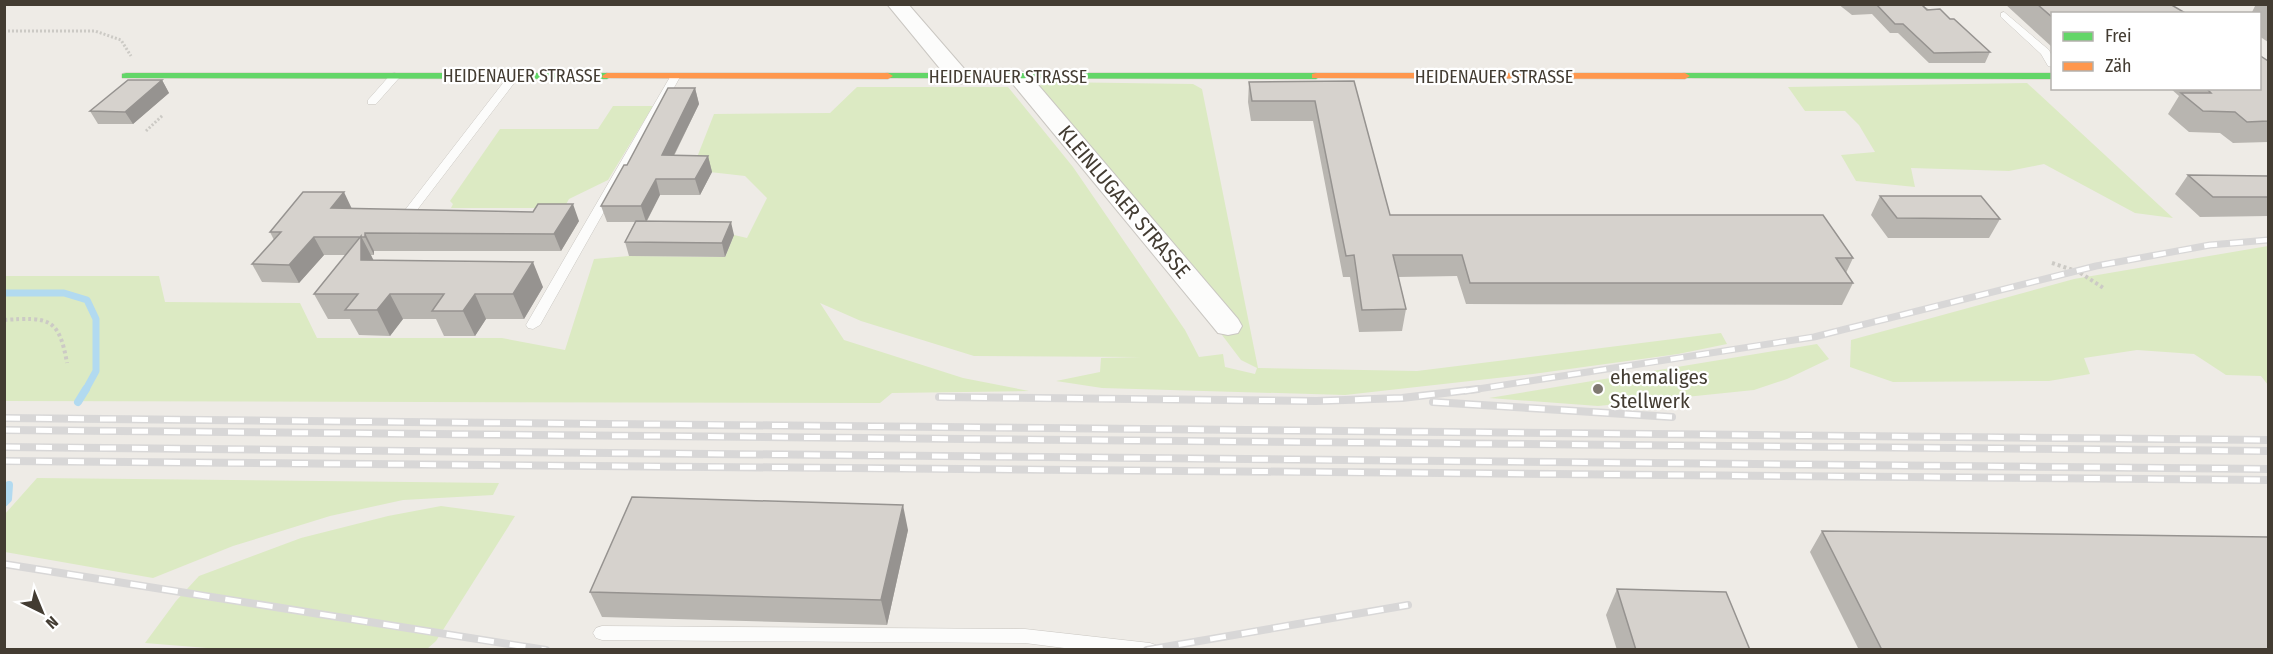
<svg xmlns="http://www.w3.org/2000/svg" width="2273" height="654" font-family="'Fira Sans Condensed',sans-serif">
	<rect width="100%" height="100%" fill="#eeebe6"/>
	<path fill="#dceac3" d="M 1051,82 L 1193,84 L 1202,89 L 1258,368 L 1417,371 L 1721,333 L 1727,344 L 1678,354 L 1533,374 L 1345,395 L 1102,388 L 1056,381 L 1100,372 L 1101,358 L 1141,357 L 974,356 L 861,321 L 820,303 L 844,340 L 963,378 L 1029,391 L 892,393 L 880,403 L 5,401 L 5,276 L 159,276 L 165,302 L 300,303 L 317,338 L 502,338 L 565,350 L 594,259 L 629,256 L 725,257 L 734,235 L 747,238 L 767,198 L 745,176 L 692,170 L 714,114 L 830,113 L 857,87 L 1008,87 L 1073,167 L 1185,330 L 1199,357 L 1223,354 L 1225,367 L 1255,374 L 1257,368 L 1241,360 L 1222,335 L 1236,324 L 1038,86 Z
		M 2027,83 L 2173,218 L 2135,213 L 2044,164 L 2009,171 L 1911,168 L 1915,187 L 1856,181 L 1841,155 L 1875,152 L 1859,125 L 1845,111 L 1805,111 L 1788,87 Z
		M 613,106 L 653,106 L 608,180 L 569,199 L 564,208 L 451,208 L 453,204 L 450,201 L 500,129 L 598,129 Z
		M 2268,246 L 2268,385 L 2261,376 L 2226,375 L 2194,354 L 2137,350 L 2084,358 L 2090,374 L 2049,381 L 1893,382 L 1850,367 L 1851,340 L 2074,279 Z
		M 1817,344 L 1829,359 L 1787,379 L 1754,390 L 1598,406 L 1489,398 Z
		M 37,478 L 499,483 L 493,495 L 403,500 L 330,516 L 233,546 L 153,578 L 5,552 L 5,514 Z
		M 441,506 L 515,516 L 436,641 L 427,649 L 232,650 L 145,643 L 176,601 L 199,576 L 301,538 L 388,516 Z"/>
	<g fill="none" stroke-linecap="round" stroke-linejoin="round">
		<path stroke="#b2daf0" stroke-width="7" d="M 4,293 L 64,293 L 87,300 L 96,319 L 96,371 L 85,391"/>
		<path stroke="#b2daf0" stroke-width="8" d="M 78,402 L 86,389
			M 4,503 L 8,499 L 9,485"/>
		<g stroke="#cac7c2" stroke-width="1">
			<path id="lane" d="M 2004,12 L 2049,50 L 2052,56 L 2052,67 L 2048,66 L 2041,54 L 2001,17 L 2001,13 Z
				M 395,73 L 400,76 L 399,78 L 376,104 L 368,104 L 368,100 L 391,74 Z
				M 514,73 L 519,76 L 518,78 L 417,210 L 425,211 L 427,214 L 425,217 L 405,216 L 403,213 L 405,210 L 510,74 Z
				M 675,74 L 680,77 L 540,325 L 533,329 L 528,328 L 526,325 L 670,77 Z
				M 602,626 L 1025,629 L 1150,643 L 1156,645 L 1159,650 L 1080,650 L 1025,643 L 602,640 L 596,638 L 593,633 L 596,628 Z"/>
		</g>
		<g stroke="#cac7c2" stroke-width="2">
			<path id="street" d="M 887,4 L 908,4 L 967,72 L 970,77 L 967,82 L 959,84 L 951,82 Z
				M 1020,71 L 1028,73 L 1238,319 L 1242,326 L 1238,333 L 1228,335 L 1218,333 L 1012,83 L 1009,78 L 1012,73 Z"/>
		</g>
		<g stroke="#cfcabd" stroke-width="1">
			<path id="fast" d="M 126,73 L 607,73 L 612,76 L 607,79 L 122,78 L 122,74 Z
				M 888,73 L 1316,73 L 1321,76 L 1316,79 L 884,78 L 884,74 Z
				M 1685,73 L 2052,73 L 2052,79 L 1681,78 L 1681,74 Z"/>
		</g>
		<g stroke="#cfcabd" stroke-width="1">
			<path id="slow" d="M 607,73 L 888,73 L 893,76 L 888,79 L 603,78 L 602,76 Z
				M 1316,73 L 1685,73 L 1690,76 L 1685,79 L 1312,78 L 1312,74 Z"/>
		</g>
		<path stroke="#cccac5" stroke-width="3" stroke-dasharray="2 2" stroke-linecap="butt" d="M 4,31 L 95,31 L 121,40 L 131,56
			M 146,131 L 163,115"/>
		<path stroke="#cccac5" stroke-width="4" stroke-dasharray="3 3" stroke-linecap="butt" d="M 2052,263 L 2079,272 L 2105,289
			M 4,320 C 48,317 59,317 67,363"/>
		<use href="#lane" fill="#fcfcfb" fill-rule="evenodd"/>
		<use href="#street" fill="#fcfcfb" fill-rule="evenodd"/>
		<use href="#fast" fill="#63d668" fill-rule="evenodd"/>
		<use href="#slow" fill="#ff974d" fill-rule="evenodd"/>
		<g stroke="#d8d7d7" stroke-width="7">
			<path id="rail-far1" d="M 1465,391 L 1814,337 L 2096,266 L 2210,245 L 2268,240"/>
		</g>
		<g stroke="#d8d7d7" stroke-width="8">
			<path id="rail" d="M 939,397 L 1316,401 L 1402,398 L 1478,389
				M 1433,402 L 1672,417
				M 4,418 L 2268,440
				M 4,430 L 2268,451
				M 4,447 L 2268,469
				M 4,461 L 2268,480
				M 4,564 L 546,650
				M 1147,650 L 1408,605"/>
		</g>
		<use href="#rail-far1" stroke="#fff" stroke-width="4.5" stroke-dasharray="13" stroke-linecap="butt"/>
		<use href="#rail" stroke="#fff" stroke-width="5" stroke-dasharray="16" stroke-linecap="butt"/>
	</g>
	<path fill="#b8b5b0" d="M 1838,4 L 1921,4 L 1990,52 L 1985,63 L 1929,63 L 1898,33 L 1890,33 L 1872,14 L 1852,15 Z
		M 2005,4 L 2170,4 L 2052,14 L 2052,47 Z
		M 2256,4 L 2268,4 L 2268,42 L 2259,36 L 2259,14 L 2251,14 Z
		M 2268,61 L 2268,142 L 2233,143 L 2220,133 L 2189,132 L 2168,114 L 2179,96 L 2170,88 L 2259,88 Z
		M 162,80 L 169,93 L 133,124 L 98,124 L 90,111 Z
		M 1354,81 L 1390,215 L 1853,258 L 1846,273 L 1853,283 L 1842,305 L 1466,304 L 1457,276 L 1398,277 L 1406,309 L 1402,331 L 1359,332 L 1350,277 L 1343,277 L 1313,121 L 1251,121 L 1248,102 L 1249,82 Z
		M 695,88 L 699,104 L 674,156 L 708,156 L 712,172 L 700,195 L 660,195 L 647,221 L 734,235 L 725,257 L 629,256 L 625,242 L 635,222 L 607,222 L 601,206 L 627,165 Z
		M 2188,175 L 2268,176 L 2268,216 L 2200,217 L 2175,194 Z
		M 1880,196 L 2000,219 L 1989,238 L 1888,238 L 1871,215 Z
		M 352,208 L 579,221 L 561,251 L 374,251 L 374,255 L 371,255 L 373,260 L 543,287 L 524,319 L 486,319 L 475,336 L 444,336 L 436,319 L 403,319 L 390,336 L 359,335 L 350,319 L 328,319 L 314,294 L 346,255 L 324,255 L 299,283 L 262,282 L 252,264 L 274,240 L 270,232 Z
		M 908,530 L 887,625 L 602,617 L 590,592 Z
		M 1822,531 L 2268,650 L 1859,650 L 1810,552 Z
		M 1617,589 L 1750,650 L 1617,650 L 1606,615 Z"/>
	<path fill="#969390" d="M 162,80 L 169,93 L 133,124 L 125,112 Z
		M 695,88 L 699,104 L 666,171 L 662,155 Z
		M 708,156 L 712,172 L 700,195 L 695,179 Z
		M 656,179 L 660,195 L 646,222 L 641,206 Z
		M 344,192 L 352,209 L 331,208 Z
		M 573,204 L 579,221 L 561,251 L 554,234 Z
		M 731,222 L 734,235 L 725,257 L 722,243 Z
		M 365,233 L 374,251 L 374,255 L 365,237 Z
		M 361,236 L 374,261 L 361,260 Z
		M 314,237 L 324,255 L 299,283 L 289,265 Z
		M 533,262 L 543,287 L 524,319 L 513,294 Z
		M 390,294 L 403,319 L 390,336 L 377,310 Z
		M 475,294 L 486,319 L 475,336 L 463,311 Z
		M 903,505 L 908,530 L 887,625 L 881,600 Z"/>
	<path fill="#d6d2cd" stroke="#969390" stroke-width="1.5" d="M 1876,4 L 1921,4 L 1927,10 L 1940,9 L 1950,19 L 1954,19 L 1990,52 L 1934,53 L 1903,24 L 1895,24 Z
		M 2037,4 L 2170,4 L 2187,14 L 2052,14 L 2052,17 Z
		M 2259,55 L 2268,61 L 2268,121 L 2247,122 L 2235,112 L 2203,111 L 2181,93 L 2211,93 L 2206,88 L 2259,88 Z
		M 128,80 L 162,80 L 125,112 L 90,111 Z
		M 1354,81 L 1390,215 L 1823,215 L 1853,258 L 1836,258 L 1853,283 L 1470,283 L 1462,255 L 1393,255 L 1406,309 L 1362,310 L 1354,255 L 1346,256 L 1315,101 L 1252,101 L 1249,82 Z
		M 668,88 L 695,88 L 662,155 L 708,156 L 695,179 L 656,179 L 641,206 L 601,206 L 624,165 L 627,165 Z
		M 2188,175 L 2268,176 L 2268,197 L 2213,197 Z
		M 303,192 L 344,192 L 331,208 L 533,212 L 538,204 L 573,204 L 554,234 L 365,233 L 365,237 L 314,237 L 289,265 L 252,264 L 281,232 L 270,232 Z
		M 1880,196 L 1981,196 L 2000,219 L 1897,218 Z
		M 636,221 L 731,222 L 722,243 L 625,242 Z
		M 361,236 L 361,260 L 533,262 L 513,294 L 475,294 L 463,311 L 432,311 L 444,294 L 390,294 L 377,310 L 345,310 L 358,294 L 314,294 Z
		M 632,497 L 903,505 L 881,600 L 590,592 Z
		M 1822,531 L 2268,537 L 2268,650 L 1882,650 Z
		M 1617,589 L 1726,592 L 1750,650 L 1636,650 Z"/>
	<circle fill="#7f7971" stroke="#fff" stroke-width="2" cx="1598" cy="389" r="6"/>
	<g text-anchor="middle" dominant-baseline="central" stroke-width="4.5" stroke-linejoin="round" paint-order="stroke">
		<g font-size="18" fill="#433c32" stroke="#fff">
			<text x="522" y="76">HEIDENAUER STRASSE</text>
			<text x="1008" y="77">HEIDENAUER STRASSE</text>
			<text x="1494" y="77">HEIDENAUER STRASSE</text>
		</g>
		<g font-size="21" fill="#433c32" stroke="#fff">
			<text transform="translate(1124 202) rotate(50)">KLEINLUGAER STRASSE</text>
		</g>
		<g font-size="21" fill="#433c32" stroke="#fff" text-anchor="start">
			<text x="1610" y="377">ehemaliges<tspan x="1610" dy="24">Stellwerk</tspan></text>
		</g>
	</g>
	<rect width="2273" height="654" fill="none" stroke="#433c32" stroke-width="12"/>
	<rect x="2051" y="12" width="210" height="78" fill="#ffffff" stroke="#b4b1ad" stroke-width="1.5"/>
	<rect x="2063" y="32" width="30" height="9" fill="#63d668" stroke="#b4b1ad" stroke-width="1.5"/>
	<text x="2105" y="42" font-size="18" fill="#433c32">Frei</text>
	<rect x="2063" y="62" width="30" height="9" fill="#ff974d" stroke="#b4b1ad" stroke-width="1.5"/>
	<text x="2105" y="72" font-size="18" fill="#433c32">Zäh</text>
	<g transform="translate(42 612) rotate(137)" stroke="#ffffff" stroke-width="4.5" paint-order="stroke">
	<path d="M0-4.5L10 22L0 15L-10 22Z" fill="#433c32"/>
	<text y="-9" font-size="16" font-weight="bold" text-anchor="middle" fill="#433c32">N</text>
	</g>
</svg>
